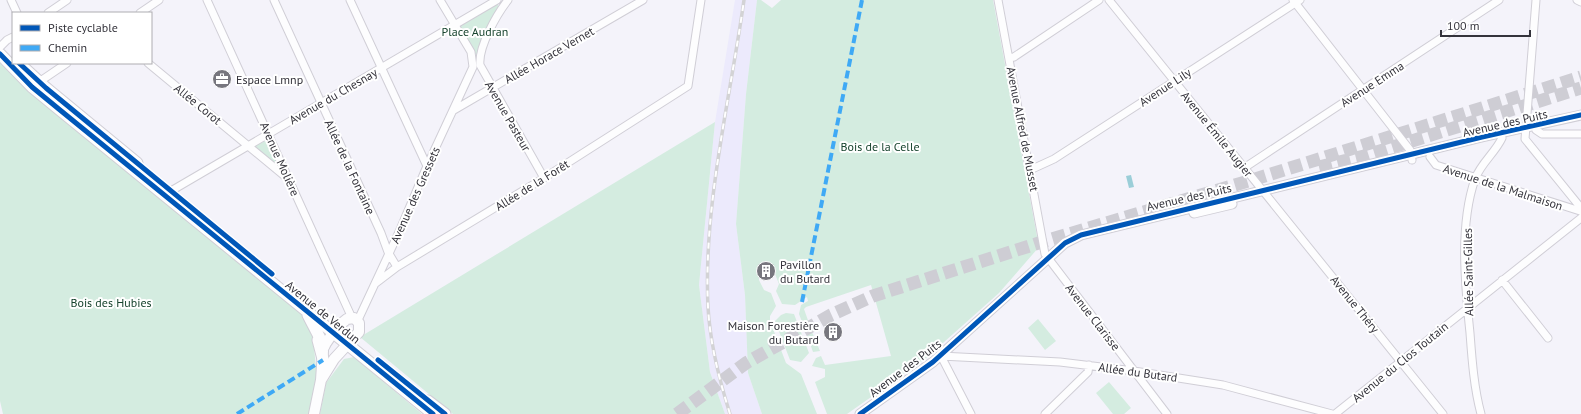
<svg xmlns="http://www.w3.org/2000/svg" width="1581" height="414" font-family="'PT Sans',sans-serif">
	<rect width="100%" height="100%" fill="#f4f3fa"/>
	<path fill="#eceafc" d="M 735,0 L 757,0 L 746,94 L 736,224 L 745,295 L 748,373 L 762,414 L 725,414 L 710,372 L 699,285 L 715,122 Z"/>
	<path fill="#d4ece0" d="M 757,0 L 761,0 L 772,8 L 781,0 L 993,0 L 1039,247 L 999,293 L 925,359 L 847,414 L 827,414 L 815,382 L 825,377 L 825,369 L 812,366 L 816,358 L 821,356 L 825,365 L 891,356 L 871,285 L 806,307 L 804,309 L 810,326 L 804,327 L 799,314 L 801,305 L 808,301 L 807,297 L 795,305 L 782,304 L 776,291 L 779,284 L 775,274 L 773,274 L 767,265 L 759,267 L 759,280 L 764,290 L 771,293 L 776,306 L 770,316 L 770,321 L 786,363 L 801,374 L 817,414 L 762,414 L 748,373 L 745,295 L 736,224 L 746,94 Z
		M 495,2 L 498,5 L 500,10 L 481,52 L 476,55 L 471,52 L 454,25 Z
		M 0,63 L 29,92 L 288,300 L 312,326 L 317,379 L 309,414 L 3,414 L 0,401 Z
		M 715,122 L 699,285 L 710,372 L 725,414 L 453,414 L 360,337 Z
		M 267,140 L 279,165 L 278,168 L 255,146 Z
		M 786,313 L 794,314 L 809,353 L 801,362 L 790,360 L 775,321 L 781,315 Z
		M 1038,319 L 1056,341 L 1045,350 L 1028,328 Z
		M 812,332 L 820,351 L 813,352 L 807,335 Z
		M 354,357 L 422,414 L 320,414 L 326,383 L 344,359 Z
		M 1109,382 L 1131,408 L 1124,414 L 1113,414 L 1096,393 Z"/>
	<path fill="#9bced8" d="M 1131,175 L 1134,187 L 1129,188 L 1126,176 Z"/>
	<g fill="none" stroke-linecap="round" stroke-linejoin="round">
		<path stroke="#cecdd4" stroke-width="13" stroke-dasharray="13 6" stroke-linecap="butt" d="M 1319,167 L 1364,156 L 1581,88
			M 677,414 L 746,363 L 831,315 L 873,296 L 1045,241 L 1252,180 L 1581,77"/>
		<g stroke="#d0ced6" stroke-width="9">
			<path id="minor" d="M 11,0 L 17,13
				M 207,0 L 352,318
				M 274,0 L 381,233 L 388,252 L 397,267
				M 350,0 L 427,166
				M 508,0 C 497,14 478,47 480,65 L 544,178
				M 998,0 L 1045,254 L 1167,414
				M 1109,0 L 1443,414
				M 1293,0 L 1410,150 L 1412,160
				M 1536,0 L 1525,139 L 1581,208
				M 1577,0 L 1581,2
				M 48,13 L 67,0
				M 140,13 L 159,0
				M 1,46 L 7,40 L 13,37
				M 1009,58 L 1014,57 L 1099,0
				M 148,63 L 287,178
				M 39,82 L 67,63
				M 454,110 L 643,0
				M 1536,130 L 1542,134 L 1581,134
				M 1430,157 L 1436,165 L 1580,211
				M 1244,168 L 1499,0
				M 1030,170 L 1054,159 L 1300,0
				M 171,191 L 497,0
				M 1502,280 L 1548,338
				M 376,283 L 397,267 L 544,178 L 688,86 L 701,0
				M 358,320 L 399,232 L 427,166 L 473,67 L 471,52 L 440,0
				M 971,414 L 941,356 L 1060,362 L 1134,371 L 1223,385 L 1332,414
				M 1045,414 L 1088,372 L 1089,365
				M 1335,414 L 1581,218
				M 1481,414 C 1474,388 1472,360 1470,333 C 1465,285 1459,225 1475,179 C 1481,163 1495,153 1502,138"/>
		</g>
		<g stroke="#d0ced6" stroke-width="11">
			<path id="tertiary" d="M 1194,213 L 1232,204
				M 860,414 L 933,362 L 1065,243 L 1081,235 L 1482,137 L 1581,115"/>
		</g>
		<g stroke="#d0ced6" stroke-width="12">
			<path id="secondary" d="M 321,380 L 334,359 L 359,332 L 359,323 L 354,318 L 347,319 L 337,327 L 324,346
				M 314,414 L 321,380 L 323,351"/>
		</g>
		<g stroke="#d0ced6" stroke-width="13">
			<path id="primary" d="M 0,54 L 32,87 L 60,110 L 433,414
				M 22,66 L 46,88 L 137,163
				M 308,315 L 324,346
				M 318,340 L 323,359
				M 428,401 L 445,414"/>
		</g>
		<use href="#minor" stroke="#fdfdfe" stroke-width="7"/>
		<use href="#tertiary" stroke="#fdfdfe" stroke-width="9"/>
		<use href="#secondary" stroke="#fdfdfe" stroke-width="10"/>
		<use href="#primary" stroke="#fdfdfe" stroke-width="11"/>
		<g stroke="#d3d3d5" stroke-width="3.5">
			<path id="rail" d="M 730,414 C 719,379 710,344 708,307 C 703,206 730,100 744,0"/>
		</g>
		<use href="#rail" stroke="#fff" stroke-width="2" stroke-dasharray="6" stroke-linecap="butt"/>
		<path stroke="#3fa9f5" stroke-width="4" stroke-dasharray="8 4" stroke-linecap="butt" d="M 802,302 L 862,0
			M 237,414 L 323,360"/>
		<g stroke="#fff" stroke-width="8">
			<path id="cycleway" d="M 0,54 L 32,87 L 60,110 L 433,414
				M 19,63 L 46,88 L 272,274
				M 378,360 L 445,414
				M 860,414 L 933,362 L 1065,243 L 1081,235 L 1482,137 L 1581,115"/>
		</g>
		<use href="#cycleway" stroke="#0057b8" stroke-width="5"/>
	</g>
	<defs>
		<g id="office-disc" transform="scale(1)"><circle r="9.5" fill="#77767e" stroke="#fff"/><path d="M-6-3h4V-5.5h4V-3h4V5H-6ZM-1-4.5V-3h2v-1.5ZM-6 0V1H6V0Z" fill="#fff"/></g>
		<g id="building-disc" transform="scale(1)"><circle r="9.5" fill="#77767e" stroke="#fff"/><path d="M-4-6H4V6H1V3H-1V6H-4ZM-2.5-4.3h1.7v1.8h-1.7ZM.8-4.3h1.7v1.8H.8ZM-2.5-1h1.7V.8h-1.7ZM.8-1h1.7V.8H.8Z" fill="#fff"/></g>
	</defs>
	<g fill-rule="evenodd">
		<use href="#office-disc" x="222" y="79"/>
		<use href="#building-disc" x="766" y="271"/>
		<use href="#building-disc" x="833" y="332"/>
	</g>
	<g text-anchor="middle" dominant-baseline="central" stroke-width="4" stroke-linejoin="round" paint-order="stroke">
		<g font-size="12" fill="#16432d" stroke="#fff">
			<text x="475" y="31">Place Audran</text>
			<text x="880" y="146">Bois de la Celle</text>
			<text x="111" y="302">Bois des Hubies</text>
		</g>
		<g font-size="12" fill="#34333b" stroke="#fff">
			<text transform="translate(549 55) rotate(-30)">Allée Horace Vernet</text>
			<text transform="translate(1372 84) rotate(-33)">Avenue Emma</text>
			<text transform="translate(1165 87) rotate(-33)">Avenue Lily</text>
			<text transform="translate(333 96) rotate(-30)">Avenue du Chesnay</text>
			<text transform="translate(198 104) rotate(39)">Allée Corot</text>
			<text transform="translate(508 116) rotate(60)">Avenue Pasteur</text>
			<text transform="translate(1505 123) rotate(-13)">Avenue des Puits</text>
			<text transform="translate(1023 129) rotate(79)">Avenue Alfred de Musset</text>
			<text transform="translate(1217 134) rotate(51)">Avenue Émile Augier</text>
			<text transform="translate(280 159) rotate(66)">Avenue Molière</text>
			<text transform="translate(350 167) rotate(65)">Allée de la Fontaine</text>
			<text transform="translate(532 185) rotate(-32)">Allée de la Forêt</text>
			<text transform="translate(1503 187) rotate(18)">Avenue de la Malmaison</text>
			<text transform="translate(415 195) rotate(-66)">Avenue des Gressets</text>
			<text transform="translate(1189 197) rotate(-13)">Avenue des Puits</text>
			<text transform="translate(1468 272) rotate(-91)">Allée Saint-Gilles</text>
			<text transform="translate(1355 304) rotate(51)">Avenue Théry</text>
			<text transform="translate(323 312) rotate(39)">Avenue de Verdun</text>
			<text transform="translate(1093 317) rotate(52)">Avenue Clarisse</text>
			<text transform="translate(1400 362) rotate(-39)">Avenue du Clos Toutain</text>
			<text transform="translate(905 368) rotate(-37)">Avenue des Puits</text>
			<text transform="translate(1138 372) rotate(8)">Allée du Butard</text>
		</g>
		<g font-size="12" fill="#34333b" stroke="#fff" text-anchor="start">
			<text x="236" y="79">Espace Lmnp</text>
			<text x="780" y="264">Pavillon<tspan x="780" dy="14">du Butard</tspan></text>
			<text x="819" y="325" text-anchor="end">Maison Forestière<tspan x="819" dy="14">du Butard</tspan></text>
		</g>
	</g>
	<rect x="12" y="12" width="140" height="52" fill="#ffffff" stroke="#aeadb1"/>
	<rect x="20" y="25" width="20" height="6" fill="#0057b8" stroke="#aeadb1"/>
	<text x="48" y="32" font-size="12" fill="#34333b">Piste cyclable</text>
	<rect x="20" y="45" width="20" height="6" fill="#3fa9f5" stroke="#aeadb1"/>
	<text x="48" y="52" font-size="12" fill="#34333b">Chemin</text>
	<path d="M1441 30v6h89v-6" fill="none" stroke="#34333b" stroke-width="2"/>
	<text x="1447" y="30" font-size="12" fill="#34333b" stroke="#ffffff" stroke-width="3" paint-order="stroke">100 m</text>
</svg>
